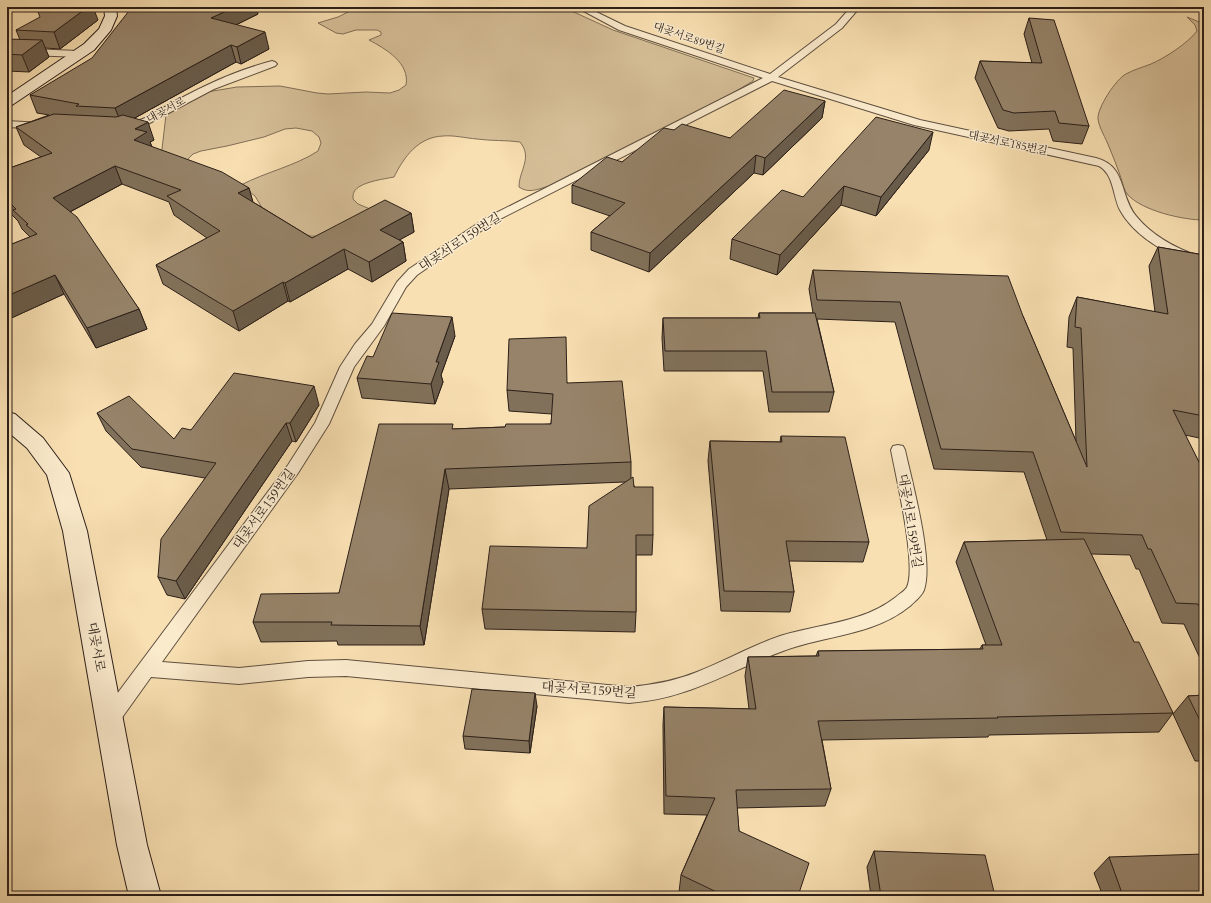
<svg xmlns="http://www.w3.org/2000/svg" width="1211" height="903" font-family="Cardo,'Noto Serif KR',serif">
	<rect width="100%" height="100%" fill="#f9e0b2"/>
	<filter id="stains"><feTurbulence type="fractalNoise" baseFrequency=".005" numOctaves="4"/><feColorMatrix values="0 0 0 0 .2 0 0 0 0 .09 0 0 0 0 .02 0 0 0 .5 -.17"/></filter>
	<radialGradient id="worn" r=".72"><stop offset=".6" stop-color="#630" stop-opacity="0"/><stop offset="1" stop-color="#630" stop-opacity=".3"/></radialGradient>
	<path fill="#d6bf98" stroke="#806f58" d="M 355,7 L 563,7 L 613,30 L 754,78 L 753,81 L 728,96 L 549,186 C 538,189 529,194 519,187 C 519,170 533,158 520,142 C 506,140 491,141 477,139 C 465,138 454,135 443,136 C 418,137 404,157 394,177 C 384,179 359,182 354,192 C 353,194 353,196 353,199 L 358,204 L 375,211 L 334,237 L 310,236 L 295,231 L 272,216 L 262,208 L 255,196 L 241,185 C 266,172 295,166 318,151 L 321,143 L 319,137 L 312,131 L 296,128 L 285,129 L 264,137 L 227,146 L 201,151 L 193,154 L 183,164 L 159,157 L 162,149 L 166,115 L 207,92 L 237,87 L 280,86 L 317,93 L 328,94 L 366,92 L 390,93 L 399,90 L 406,85 C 410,63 386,49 369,40 L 381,35 L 381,32 L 377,30 L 356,30 L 343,34 L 336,33 L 318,23 L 338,17 L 354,9 Z
		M 1187,17 L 1204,24 L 1204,220 C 1183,220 1143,211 1128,195 C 1124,191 1123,184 1121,178 C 1117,166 1112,154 1107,142 C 1104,135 1099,127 1098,119 C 1097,108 1116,79 1126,74 C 1133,70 1143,67 1151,64 C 1165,58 1188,43 1197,31 L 1195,25 Z"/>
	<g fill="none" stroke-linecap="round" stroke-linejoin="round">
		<g stroke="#5e4f3f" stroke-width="2">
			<path id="lane" d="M 576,7 L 586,7 L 625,26 L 770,74 L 836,24 L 851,7 L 860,7 L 842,28 L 778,77 L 920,120 L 1096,158 C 1127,166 1119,195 1136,216 C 1153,237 1179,250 1204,258 L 1204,266 C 1173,258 1136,239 1120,210 C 1113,197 1114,174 1099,166 L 914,125 L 772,81 L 494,222 L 417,275 L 406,287 L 384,326 L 354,367 L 329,424 L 298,473 L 162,662 L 239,668 L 308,661 L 346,660 L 629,687 C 652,685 675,681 697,672 C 725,661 751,646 780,636 C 819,624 863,623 896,597 C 899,594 905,591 907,587 C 917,566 896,476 891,450 L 893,446 L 898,445 L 903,446 L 905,450 C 912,482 934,561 924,590 C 921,597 915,601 910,606 C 873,636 825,635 783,651 C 729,671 689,699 629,703 L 346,676 L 308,677 L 239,684 L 151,677 L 116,726 L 109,729 L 102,726 L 99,720 L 102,714 L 288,465 L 315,423 L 340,367 L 355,344 L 372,324 L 397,282 L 409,269 L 486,218 L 763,78 L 619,30 Z
				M 7,48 L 78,51 L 82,54 L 78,57 L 7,54 Z
				M 272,61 L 275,62 L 277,64 L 275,66 L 214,89 L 144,126 L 128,132 L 123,129 C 127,124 138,121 145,118 C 185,95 226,73 272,61 Z
				M 7,121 L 42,123 L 47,126 L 42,129 L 7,127 Z"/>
		</g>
		<g stroke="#2b1f19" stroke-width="2">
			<path id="secondary" d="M 104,7 L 116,7 L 117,16 L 111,30 L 94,50 L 12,105 L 7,106 L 7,96 L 84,44 L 99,29 L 105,16 Z
				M 7,412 L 15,414 L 43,438 L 69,473 L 87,531 L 147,845 L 161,896 L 129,896 L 117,845 L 63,531 L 47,475 L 27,448 L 7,431 Z"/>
		</g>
		<use href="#lane" fill="#fbebcd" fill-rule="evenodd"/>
		<use href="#secondary" fill="#fbebcd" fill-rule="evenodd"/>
	</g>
	<path fill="#81715a" stroke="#2b1f19" d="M 258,14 L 236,25 L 269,49 L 241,64 L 236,62 L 135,118 L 154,140 L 150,142 L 152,147 L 249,188 L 253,202 L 312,238 L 411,213 L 414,232 L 399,240 L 403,242 L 406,261 L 372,282 L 348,269 L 290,302 L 288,301 L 239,331 L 163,284 L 156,265 L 207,238 L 174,215 L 169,202 L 122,184 L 70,212 L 139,309 L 147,329 L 96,348 L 64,294 L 7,320 L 7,246 L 30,237 L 22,229 L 18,221 L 7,210 L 7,169 L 41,157 L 24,145 L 16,127 L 49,115 L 37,113 L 30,95 Z
		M 1029,18 L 1089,126 L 1082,144 L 1053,141 L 1049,129 L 1009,131 L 998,128 L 975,78 L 980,61 L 1032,63 L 1024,34 Z
		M 98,20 L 60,49 L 45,48 L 49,57 L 29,72 L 7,71 L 7,39 L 20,40 L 16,30 Z
		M 825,101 L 822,118 L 763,175 L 754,173 L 649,272 L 591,250 L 591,232 L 610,216 L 572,203 L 572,185 L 622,162 L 674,130 L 730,138 Z
		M 929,150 L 876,216 L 841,205 L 777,275 L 730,259 L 732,239 L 803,197 Z
		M 1158,247 L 1204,255 L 1204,439 L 1185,435 L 1204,472 L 1204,667 L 1184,624 L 1162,623 L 1139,569 L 1136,569 L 1130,555 L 1091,554 L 1134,642 L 1173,713 L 1159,732 L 989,735 L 988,737 L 822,740 L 831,789 L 825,806 L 737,808 L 739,831 L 798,896 L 688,896 L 679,892 L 681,875 L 707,815 L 664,814 L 663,725 L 664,707 L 749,709 L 745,676 L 748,657 L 816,656 L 818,651 L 980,649 L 982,645 L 986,645 L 956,562 L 964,542 L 1047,540 L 1024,472 L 934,469 L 895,322 L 817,319 L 834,392 L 829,412 L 769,412 L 763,371 L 664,371 L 662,338 L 663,318 L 758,318 L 759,313 L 813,313 L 809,289 L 813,270 L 1023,316 L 1076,441 L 1073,348 L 1067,347 L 1069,317 L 1077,297 L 1155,312 L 1149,266 Z
		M 455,336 L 441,375 L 443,382 L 435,404 L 362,398 L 357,378 Z
		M 568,383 L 631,462 L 631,478 L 653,535 L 652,555 L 636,555 L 636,612 L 635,632 L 485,629 L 482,609 L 587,548 L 625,482 L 449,489 L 424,645 L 338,645 L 337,641 L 261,642 L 253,622 L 339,593 L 453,429 L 505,427 L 551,424 L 552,414 L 509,411 L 507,390 Z
		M 319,405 L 296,442 L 292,441 L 185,599 L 167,595 L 158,577 L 205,478 L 141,467 L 106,431 L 97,413 L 174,439 L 191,430 Z
		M 781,436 L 869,542 L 863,562 L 789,561 L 794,592 L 790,612 L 721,611 L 708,461 L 710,441 L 780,442 Z
		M 1204,695 L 1204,761 L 1195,761 L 1173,714 L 1188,696 Z
		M 537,706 L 530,753 L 465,749 L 463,736 Z
		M 874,851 L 995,896 L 871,896 L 867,867 Z
		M 1109,857 L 1204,896 L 1103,896 L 1094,873 Z"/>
	<path fill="#695c4a" stroke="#2b1f19" d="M 88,7 L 93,7 L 98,20 L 60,49 L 54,32 Z
		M 235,7 L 257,7 L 258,14 L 215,35 L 211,18 Z
		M 265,32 L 269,49 L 241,64 L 237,47 Z
		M 42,40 L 49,57 L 29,72 L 22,55 Z
		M 231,45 L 236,62 L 122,125 L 115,108 Z
		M 825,101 L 822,118 L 763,175 L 765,158 Z
		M 148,122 L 154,140 L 150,142 L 153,150 L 134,140 L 135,129 Z
		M 933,132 L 929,150 L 876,216 L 881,197 Z
		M 756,155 L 754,173 L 649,272 L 650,253 Z
		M 115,166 L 122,184 L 62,216 L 53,198 Z
		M 844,186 L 841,205 L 777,275 L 780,255 Z
		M 249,188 L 254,207 L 238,193 Z
		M 411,213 L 414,232 L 383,249 L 380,230 Z
		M 403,242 L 406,261 L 372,282 L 369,262 Z
		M 344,249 L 348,269 L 290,302 L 285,283 Z
		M 55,275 L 64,294 L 7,320 L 7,296 Z
		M 283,282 L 288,301 L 239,331 L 233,311 Z
		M 139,309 L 147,329 L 96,348 L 87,328 Z
		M 452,317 L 455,336 L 441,375 L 443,382 L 435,404 L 431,384 L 436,362 Z
		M 314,386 L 319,405 L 296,442 L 290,423 Z
		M 286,423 L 292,441 L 185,599 L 176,581 Z
		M 445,469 L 449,489 L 424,645 L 420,626 Z
		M 535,693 L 537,706 L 530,753 L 529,741 Z"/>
	<path fill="#968369" stroke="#2b1f19" d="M 36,7 L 88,7 L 54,32 L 16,30 L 40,17 Z
		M 132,7 L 235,7 L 211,18 L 265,32 L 237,47 L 231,45 L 115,108 L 76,106 L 79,104 L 30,95 L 92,58 Z
		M 1029,18 L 1054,20 L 1089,126 L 1059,123 L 1055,111 L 1014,113 L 1003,110 L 980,61 L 1042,63 Z
		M 7,39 L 42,40 L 22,55 L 7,54 Z
		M 784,90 L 825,101 L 765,158 L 756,155 L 650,253 L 591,232 L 625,203 L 572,185 L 607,157 L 622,162 L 664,128 L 674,130 L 682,124 L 730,138 Z
		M 54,114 L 116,117 L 123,115 L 148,122 L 135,129 L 147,132 L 134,140 L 222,172 L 249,188 L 238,193 L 312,238 L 385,200 L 411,213 L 380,230 L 403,242 L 369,262 L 344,249 L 285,283 L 283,282 L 233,311 L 156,265 L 220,231 L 167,196 L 181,190 L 115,166 L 53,198 L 77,217 L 139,309 L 87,328 L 55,275 L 7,296 L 7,246 L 37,234 L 26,225 L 28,224 L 13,210 L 16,209 L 7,200 L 7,169 L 52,153 L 16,127 Z
		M 876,117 L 933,132 L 881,197 L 844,186 L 780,255 L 732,239 L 782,190 L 803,197 Z
		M 1158,247 L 1204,255 L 1204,416 L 1173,410 L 1204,472 L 1204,616 L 1198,604 L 1176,603 L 1151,549 L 1148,549 L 1142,535 L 1061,532 L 1033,452 L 941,449 L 900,302 L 817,300 L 813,270 L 1008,276 L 1023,316 L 1087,467 L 1081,328 L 1075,327 L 1077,297 L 1168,314 Z
		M 392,313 L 452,317 L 436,362 L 439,362 L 431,384 L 357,378 L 367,356 L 373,357 Z
		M 759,313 L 815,313 L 834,392 L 772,392 L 766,351 L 665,351 L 663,318 L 760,318 Z
		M 566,337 L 567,383 L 622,381 L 631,462 L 445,469 L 420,626 L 331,625 L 332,622 L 253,622 L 261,594 L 339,593 L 379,424 L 453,424 L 452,429 L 505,427 L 506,424 L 551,424 L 553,394 L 507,390 L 509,339 Z
		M 234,373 L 314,386 L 290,423 L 286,423 L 176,581 L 158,577 L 161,539 L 216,463 L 132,449 L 97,413 L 129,396 L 174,439 L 182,428 L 191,430 Z
		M 781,436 L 845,437 L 869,542 L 786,541 L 794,592 L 724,591 L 710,441 L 782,442 Z
		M 633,477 L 634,487 L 653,487 L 653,535 L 636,535 L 636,612 L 482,609 L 490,546 L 587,548 L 589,506 Z
		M 1084,539 L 1134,642 L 1139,642 L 1173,713 L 997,717 L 998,718 L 818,721 L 831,789 L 736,790 L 739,831 L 809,863 L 798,896 L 725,896 L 681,875 L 715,798 L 666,796 L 664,707 L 756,709 L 748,657 L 819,656 L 818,651 L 983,649 L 982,645 L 1002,645 L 964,542 Z
		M 472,689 L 535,693 L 529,741 L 463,736 Z
		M 1204,695 L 1204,729 L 1188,696 Z
		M 874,851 L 985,855 L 995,896 L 881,896 Z
		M 1204,854 L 1204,896 L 1123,896 L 1109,857 Z"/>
	<g text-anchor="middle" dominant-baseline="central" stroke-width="3" stroke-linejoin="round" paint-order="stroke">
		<g font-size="11" fill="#2b1f19" stroke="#fbebcd">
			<text transform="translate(689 38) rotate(19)">대곶서로89번길</text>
			<text transform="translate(166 110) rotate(-29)">대곶서로</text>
			<text transform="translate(1008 143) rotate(12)">대곶서로185번길</text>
		</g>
		<g font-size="13" fill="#2b1f19" stroke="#fbebcd">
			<text transform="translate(460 242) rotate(-33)">대곶서로159번길</text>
			<text transform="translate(264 509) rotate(-54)">대곶서로159번길</text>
			<text transform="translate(910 521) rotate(81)">대곶서로159번길</text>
			<text transform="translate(96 647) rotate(80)">대곶서로</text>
			<text transform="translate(589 690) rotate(4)">대곶서로159번길</text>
		</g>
	</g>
	<rect width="1211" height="903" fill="none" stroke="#f9e0b2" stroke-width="24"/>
	<rect x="8" y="8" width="1195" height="887" fill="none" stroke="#2b1f19" stroke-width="2"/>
	<rect x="12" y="12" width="1187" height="879" fill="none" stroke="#2b1f19"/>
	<rect width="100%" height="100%" filter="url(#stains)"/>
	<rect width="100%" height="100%" fill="url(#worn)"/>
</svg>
